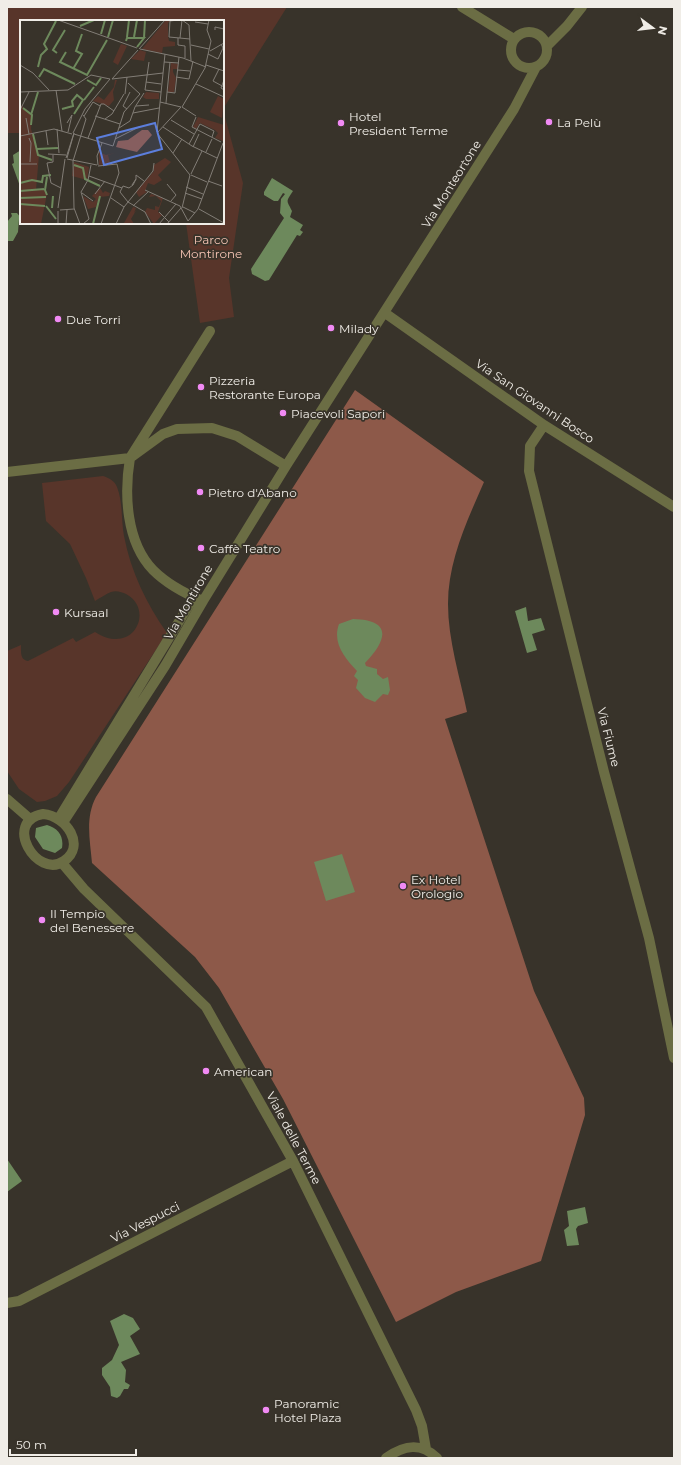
<svg xmlns="http://www.w3.org/2000/svg" width="681" height="1465" font-family="Montserrat,sans-serif">
	<rect width="100%" height="100%" fill="#38332a"/>
	<path fill="#58352a" d="M 7,7 L 287,7 L 223,109 L 223,21 L 21,21 L 21,133 L 7,133 Z
		M 223,110 L 243,183 L 229,278 L 234,317 L 200,323 L 186,223 L 223,223 Z
		M 103,476 C 109,478 115,481 117,487 C 123,502 121,520 124,536 C 131,572 146,603 167,633 L 69,782 L 57,796 L 45,801 L 37,802 L 19,789 L 7,771 L 7,651 L 21,645 C 21,652 20,660 28,661 L 73,638 L 76,642 L 95,632 C 134,657 155,609 126,594 C 122,592 116,590 111,592 C 106,594 100,598 95,601 L 86,578 L 70,544 L 46,521 L 42,483 Z"/>
	<path fill="#8d5949" d="M 355,390 L 484,482 C 467,521 448,561 448,604 C 448,640 460,677 467,712 L 445,719 L 534,991 L 584,1098 L 585,1115 L 541,1261 L 456,1292 L 396,1322 L 283,1099 L 219,988 L 195,957 L 92,863 C 90,840 85,818 96,797 Z"/>
	<path fill="#6d895c" d="M 21,150 L 21,189 L 12,164 L 14,163 L 13,155 Z
		M 272,178 L 293,191 C 285,203 287,200 292,211 L 290,217 L 303,225 L 300,230 L 303,232 L 300,236 L 297,235 L 269,280 L 265,281 L 252,274 L 251,269 L 284,218 L 280,213 L 281,199 L 285,194 L 283,193 L 278,201 L 274,201 L 264,195 L 264,192 Z
		M 11,213 L 17,213 L 21,218 L 19,219 L 18,232 L 13,241 L 7,241 L 7,222 L 12,216 Z
		M 526,607 L 528,621 L 541,618 L 545,630 L 532,634 L 537,650 L 527,653 L 515,611 Z
		M 353,619 C 393,620 387,640 365,663 L 366,666 L 377,669 L 377,674 L 383,679 L 388,677 L 390,690 L 388,695 L 383,694 L 375,702 L 365,698 L 356,688 L 358,680 L 354,676 L 357,671 C 345,658 332,643 339,624 Z
		M 47,825 C 58,828 64,836 62,848 L 55,853 L 43,849 L 35,837 L 36,828 Z
		M 342,854 L 355,892 L 326,901 L 314,862 Z
		M 7,1159 L 22,1181 L 7,1192 Z
		M 585,1207 L 588,1223 L 578,1226 L 576,1229 L 579,1245 L 567,1246 L 564,1230 L 569,1226 L 567,1211 Z
		M 124,1314 L 133,1318 L 140,1329 L 130,1336 L 140,1354 L 121,1362 L 126,1370 L 125,1382 L 130,1385 L 128,1389 L 124,1389 L 120,1396 L 117,1398 L 111,1396 L 110,1387 L 102,1375 L 102,1368 L 112,1360 L 119,1345 L 110,1321 Z"/>
	<g fill="none" stroke-linecap="round" stroke-linejoin="round">
		<path stroke="#6b6d44" stroke-width="10" d="M 462,7 L 514,39
			M511 50a18 18 0 1 1 36 0a18 18 0 1 1-36 0Z
			M 547,46 L 567,26 L 582,7
			M 385,313 L 544,425 L 674,507
			M 544,425 L 530,446 L 529,471 L 604,772 L 649,938 L 674,1058
			M 7,472 L 130,458 L 210,331
			M 203,601 C 186,594 166,583 153,570 C 126,542 124,494 130,458 L 163,434 L 177,429 L 212,428 L 237,436 L 286,466
			M 7,799 L 30,819
			M 43,814 C 67,816 86,846 64,861 C 37,880 2,821 43,814 Z
			M 59,818 L 194,597
			M 64,821 L 165,666 L 203,601 L 286,466 L 514,109 L 536,67
			M 62,863 L 84,889 L 206,1007 L 293,1161 L 416,1410 L 422,1426 L 426,1449
			M 7,1303 L 19,1301 L 293,1161
			M 386,1458 C 404,1445 421,1442 437,1458"/>
	</g>
	<g fill="#f18af4" stroke="#38332a" stroke-width="1.5">
		<circle cx="549" cy="122" r="4"/>
		<circle cx="341" cy="123" r="4"/>
		<circle cx="58" cy="319" r="4"/>
		<circle cx="331" cy="328" r="4"/>
		<circle cx="201" cy="387" r="4"/>
		<circle cx="283" cy="413" r="4"/>
		<circle cx="200" cy="492" r="4"/>
		<circle cx="201" cy="548" r="4"/>
		<circle cx="56" cy="612" r="4"/>
		<circle cx="403" cy="886" r="4"/>
		<circle cx="42" cy="920" r="4"/>
		<circle cx="206" cy="1071" r="4"/>
		<circle cx="266" cy="1410" r="4"/>
	</g>
	<g text-anchor="middle" dominant-baseline="central" stroke-width="3.5" stroke-linejoin="round" paint-order="stroke">
		<g font-size="12" fill="#f0ede7" stroke="#38332a" text-anchor="start">
			<text x="349" y="116">Hotel<tspan x="349" dy="14">President Terme</tspan></text>
			<text x="557" y="122">La Pelù</text>
			<text x="66" y="319">Due Torri</text>
			<text x="339" y="328">Milady</text>
			<text x="209" y="380">Pizzeria<tspan x="209" dy="14">Restorante Europa</tspan></text>
			<text x="291" y="413">Piacevoli Sapori</text>
			<text x="208" y="492">Pietro d'Abano</text>
			<text x="209" y="548">Caffè Teatro</text>
			<text x="64" y="612">Kursaal</text>
			<text x="411" y="879">Ex Hotel<tspan x="411" dy="14">Orologio</tspan></text>
			<text x="50" y="913">Il Tempio<tspan x="50" dy="14">del Benessere</tspan></text>
			<text x="214" y="1071">American</text>
			<text x="274" y="1403">Panoramic<tspan x="274" dy="14">Hotel Plaza</tspan></text>
		</g>
		<g font-size="12" fill="#f0ede7" stroke="#38332a">
			<text transform="translate(451 184) rotate(-58)">Via Monteortone</text>
			<text transform="translate(535 401) rotate(34)">Via San Giovanni Bosco</text>
			<text transform="translate(188 602) rotate(-60)">Via Montirone</text>
			<text transform="translate(609 737) rotate(76)">Via Fiume</text>
			<text transform="translate(294 1138) rotate(62)">Viale delle Terme</text>
			<text transform="translate(145 1222) rotate(-27)">Via Vespucci</text>
		</g>
		<g font-size="12" fill="#f5c3b3" stroke="#38332a">
			<text x="211" y="239">Parco<tspan x="211" dy="14">Montirone</tspan></text>
		</g>
	</g>
	<g transform="translate(20 20)">
		<rect width="204" height="204" fill="#38332a"/>
		<path d="M 146,0 L 151,0 L 148,3 L 148,16 L 149,21 L 155,22 L 155,26 L 143,27 L 142,33 L 122,29 ZM 101,24 L 107,26 L 98,45 L 93,42 ZM 120,30 L 126,32 L 124,41 L 111,39 ZM 151,43 L 158,44 L 158,49 L 153,49 L 153,52 L 156,58 L 154,72 L 148,72 ZM 95,60 L 97,60 L 93,72 L 94,80 L 89,86 L 73,81 L 78,76 L 84,80 L 94,67 ZM 126,72 L 139,73 L 139,79 L 126,79 L 123,77 ZM 198,76 L 204,79 L 202,98 L 190,92 ZM 0,84 L 12,96 L 11,109 L 19,135 L 16,170 L 25,169 L 27,174 L 21,204 L 0,204 ZM 178,97 L 204,105 L 203,121 L 195,118 L 198,113 L 195,110 L 180,103 L 176,109 L 173,107 ZM 79,132 L 86,135 L 95,133 L 88,135 L 90,143 L 79,145 ZM 145,138 L 151,142 L 138,155 L 142,160 L 134,165 L 128,163 L 125,171 L 127,172 L 119,177 L 116,172 L 134,151 L 134,145 ZM 54,142 L 69,147 L 67,160 L 52,156 ZM 80,168 L 83,173 L 85,171 L 90,173 L 89,176 L 79,177 L 76,187 L 68,189 L 63,176 L 73,182 L 76,179 L 72,176 ZM 131,174 L 143,178 L 138,192 L 142,195 L 134,204 L 125,192 L 127,188 L 135,190 L 135,186 L 139,187 L 141,181 L 136,176 L 129,177 ZM 113,187 L 116,188 L 114,193 L 117,189 L 111,199 L 114,204 L 100,204 L 104,203 Z" fill="#58352a"/>
		<path d="M 122,110 L 128,110 L 132,115 L 117,132 L 96,127 L 98,121 L 108,120 Z" fill="#8d5949"/>
		<path fill="none" stroke="#6d895c" stroke-width="2" d="M 60,6 L 74,0M 81,14 L 85,0M 88,17 L 93,0M 107,17 L 109,0M 114,17 L 117,0M 124,18 L 125,0M 106,21 L 107,18 L 124,18 L 117,27M 46,32 L 40,42 L 67,55 L 87,20M 37,33 L 33,30 L 45,10M 18,47 L 21,35 L 27,29 L 24,24 L 36,1M 53,49 L 62,34 L 56,31 L 62,14M 30,52 L 55,64M 19,57 L 24,49 L 30,52M 67,60 L 76,65 L 81,58M 64,80 L 74,67M 3,88 L 12,95 L 11,105M 42,89 L 53,86 L 52,81 L 57,75 L 63,80 L 54,94M 11,95 L 18,72M 13,114 L 18,135 L 32,140M 17,129 L 38,128M 54,145 L 63,148 L 65,159 L 80,166M 27,157 L 25,170 L 27,175M 0,163 L 12,160 L 22,162 L 23,156 L 31,155M 0,171 L 24,169M 0,178 L 26,177M 0,184 L 25,186M 26,186 L 36,199M 32,188 L 33,176M 73,204 L 80,176"/>
		<path fill="none" stroke="#827d76" stroke-width="1" d="M 38,0 L 117,28M 158,0 L 150,1 L 149,17 L 170,19M 162,0 L 169,5 L 171,41M 175,2 L 188,4M 195,10 L 195,7 L 204,9M 158,18 L 158,25 L 165,26 L 165,38M 160,18 L 162,0M 171,25 L 189,29M 119,29 L 145,0M 120,29 L 163,38 L 186,47M 190,31 L 204,23M 188,34 L 198,39 L 203,28 L 201,24M 144,42 L 159,43M 0,45 L 13,53 L 29,70M 186,45 L 204,51M 199,49 L 193,61 L 204,67M 158,50 L 170,51M 156,57 L 169,59 L 173,41M 92,59 L 143,53M 92,59 L 118,30M 204,60 L 201,68 L 204,70M 126,62 L 141,64M 108,63 L 120,74M 176,64 L 204,77M 36,70 L 42,111M 125,70 L 129,42M 125,70 L 141,72M 0,72 L 48,70 L 71,55 L 90,59M 147,72 L 155,73 L 159,37M 105,74 L 107,57M 140,82 L 161,87M 146,83 L 150,42M 116,86 L 129,85M 161,87 L 137,113 L 170,155M 162,87 L 185,48 L 191,21 L 187,10 L 189,0M 162,87 L 176,96M 107,89 L 103,86 L 110,72M 0,90 L 9,72M 113,93 L 139,88M 64,96 L 73,82 L 80,86M 75,96 L 100,104M 176,97 L 172,107 L 201,122M 6,98 L 9,114M 85,99 L 92,94 L 104,74M 151,100 L 174,114M 47,103 L 52,95 L 48,112M 143,107 L 172,126 L 197,138M 99,108 L 110,101 L 115,87 L 124,73M 37,109 L 39,133M 26,111 L 28,125M 137,112 L 145,34M 53,113 L 65,89 L 90,59M 54,114 L 93,126 L 104,92 L 120,74M 0,116 L 34,109 L 52,114M 9,118 L 11,123 L 10,142M 68,118 L 81,84 L 84,84 L 94,91M 95,119 L 119,107M 169,124 L 180,104 L 194,111 L 192,117M 173,127 L 179,114M 186,132 L 192,119M 153,133 L 162,119M 28,134 L 46,135M 33,135 L 33,142 L 27,143 L 31,163 L 41,168M 46,138 L 54,113 L 47,138M 47,139 L 77,145M 53,141 L 66,99 L 63,95M 53,141 L 54,188M 0,144 L 17,144M 78,145 L 77,136 L 82,123M 78,146 L 97,144 L 99,153 L 81,204M 171,154 L 182,131M 171,155 L 187,162M 69,156 L 102,168M 116,159 L 116,155 L 124,161M 188,161 L 202,166M 147,164 L 156,175 L 151,181M 112,165 L 116,159 L 113,165M 113,165 L 109,168 L 103,166 L 100,172 L 108,182 L 125,192 L 131,204M 166,167 L 183,174M 125,170 L 160,186 L 168,201 L 178,189M 62,173 L 73,181M 165,173 L 182,179M 75,174 L 85,161M 91,178 L 104,187M 113,186 L 128,172M 163,187 L 175,193M 38,188 L 45,139M 54,188 L 60,204M 162,188 L 170,155M 178,189 L 203,123M 179,189 L 204,203M 40,190 L 54,189M 139,192 L 149,202M 38,204 L 38,191M 46,204 L 47,190M 63,204 L 69,199 L 61,172 L 68,160 L 71,145M 96,204 L 104,187 L 133,151 L 134,143M 139,204 L 156,184M 147,204 L 161,188"/>
		<path fill="#5c7edc" fill-opacity="0.15" stroke="#5c7edc" stroke-width="2" d="M 135,103 L 142,129 L 84,145 L 77,118 Z"/>
		<rect width="204" height="204" fill="none" stroke="#f0ede7" stroke-width="2"/>
	</g>
	<rect width="681" height="1465" fill="none" stroke="#f0ede7" stroke-width="16"/>
	<g transform="translate(653 28) rotate(105)" stroke="#38332a" stroke-width="3" paint-order="stroke">
	<path d="M0-3L7 15L0 10L-7 15Z" fill="#f0ede7"/>
	<text y="-6" font-size="11" font-weight="bold" text-anchor="middle" fill="#f0ede7">N</text>
	</g>
	<path d="M10 1449v6h126v-6" fill="none" stroke="#f0ede7" stroke-width="2"/>
	<text x="16" y="1449" font-size="12" fill="#f0ede7" stroke="#38332a" stroke-width="3" paint-order="stroke">50 m</text>
</svg>
